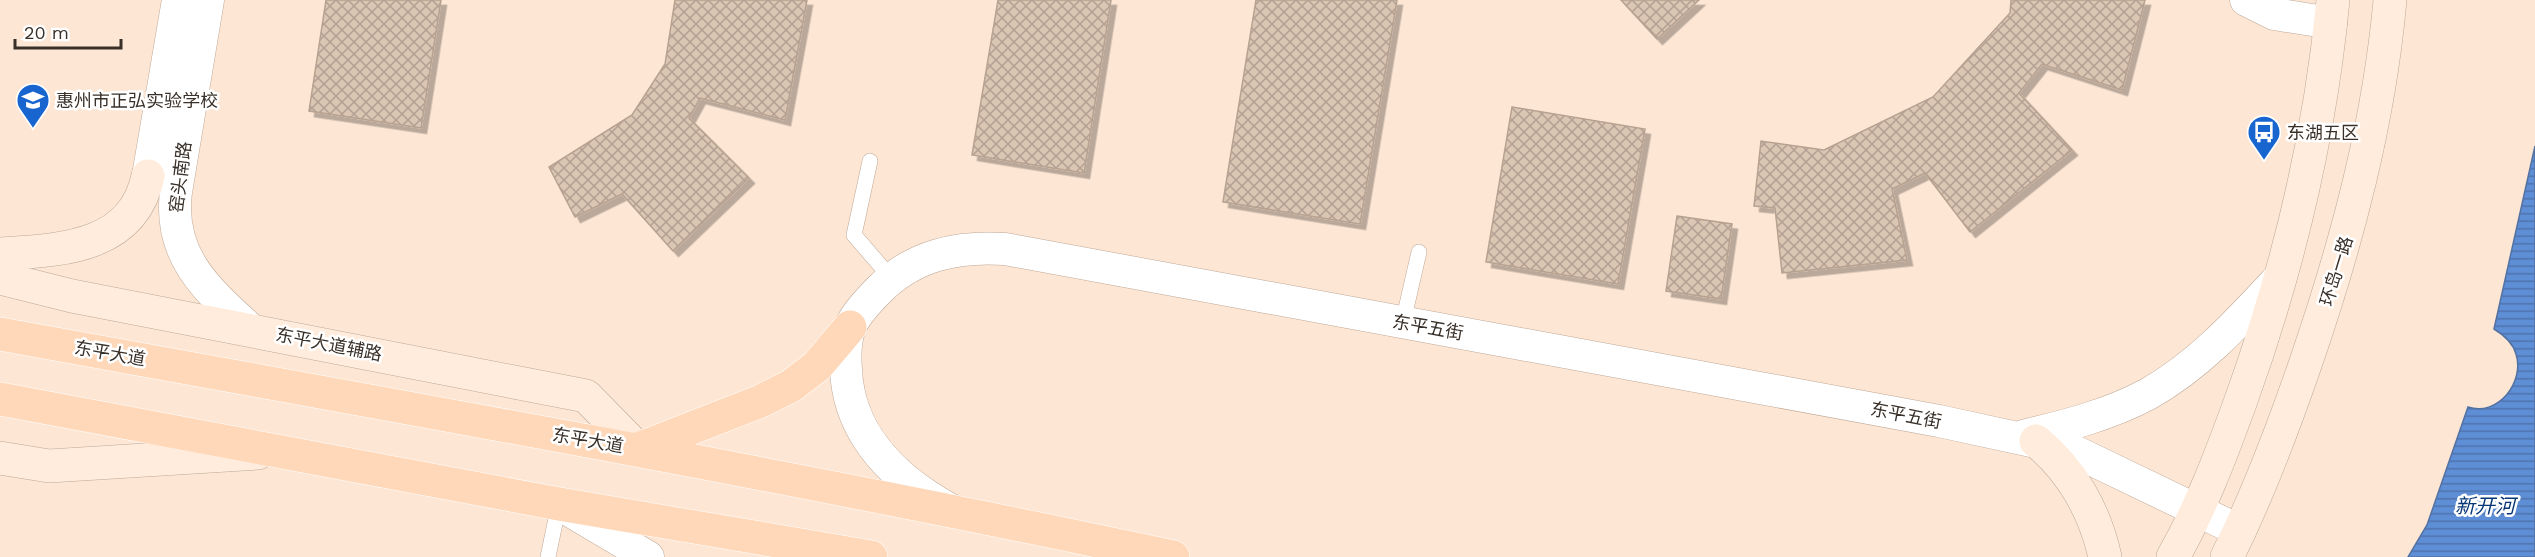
<svg xmlns="http://www.w3.org/2000/svg" width="2535" height="557" font-family="'Work Sans','Noto Sans SC',sans-serif">
	<defs>
		<pattern id="water-rules" width="6" height="5" patternUnits="userSpaceOnUse" patternTransform="scale(1.5)"><rect width="6" height="5" fill="#5e8ed6"/><path d="M0 2.5h6" fill="none" stroke="#4f74ae"/></pattern>
		<pattern id="building-cross-hatch" width="8" height="8" patternUnits="userSpaceOnUse" patternTransform="scale(1.5)"><rect width="8" height="8" fill="#dbc5b3"/><path d="M0 0l8 8M0 8l8-8" fill="none" stroke="#b3a092"/></pattern>
		<filter id="shadow"><feDropShadow dx="5.5" dy="5.5" stdDeviation="0" flood-color="#0004"/></filter>
	</defs>
	<rect width="100%" height="100%" fill="#fde6d4"/>
	<path fill="url(#water-rules)" stroke="#5372a2" stroke-width="1.5" d="M 2535,146 L 2535,557 L 2408,557 L 2427,525 L 2468,407 C 2498,417 2525,382 2516,354 C 2513,343 2504,335 2494,329 Z"/>
	<path fill="url(#building-cross-hatch)" stroke="#b7a190" stroke-width="1.5" filter="url(#shadow)" d="M 326,0 L 441,0 L 421,128 L 309,111 Z
		M 675,0 L 807,0 L 785,120 L 700,98 L 689,118 L 749,178 L 673,251 L 622,194 L 575,217 L 549,167 L 632,115 L 665,64 Z
		M 998,0 L 1111,0 L 1084,173 L 972,155 Z
		M 1256,0 L 1397,0 L 1360,224 L 1223,202 Z
		M 1621,0 L 1699,0 L 1657,39 Z
		M 2011,0 L 2145,0 L 2122,90 L 2042,64 L 2019,93 L 2072,150 L 1970,232 L 1925,173 L 1892,189 L 1907,260 L 1782,273 L 1775,208 L 1754,206 L 1761,141 L 1824,150 L 1933,97 L 2010,13 Z
		M 1512,107 L 1645,129 L 1618,284 L 1486,262 Z
		M 1677,216 L 1732,224 L 1721,299 L 1666,291 Z"/>
	<g fill="none" stroke-linecap="round" stroke-linejoin="round">
		<g stroke="#bea897" stroke-width="16">
			<path id="lane" d="M 870,161 L 854,235 L 892,279
				M 1403,322 L 1419,252
				M 548,557 L 559,504"/>
		</g>
		<g stroke="#bea897" stroke-width="33">
			<path id="street" d="M 208,0 L 176,192 C 168,255 206,289 249,328
				M 2246,0 L 2274,14 L 2331,23
				M 148,176 L 178,0
				M 2023,436 C 2065,426 2109,415 2148,394 C 2200,365 2241,319 2281,276
				M 562,506 L 648,557
				M 949,509 C 895,479 849,436 846,370 C 845,357 845,338 851,325 C 857,313 869,300 879,290 C 914,255 957,246 1005,249 L 1939,421 L 2072,450 L 2240,531"/>
		</g>
		<g stroke="#bea897" stroke-width="34">
			<path id="secondary" d="M 0,254 C 59,250 133,249 148,176
				M 0,278 L 72,296 L 586,396 L 638,449
				M 2036,441 C 2072,470 2095,512 2105,557
				M 0,458 L 49,466 L 258,453
				M 2173,557 C 2201,508 2221,455 2240,403 C 2287,273 2320,137 2333,0
				M 2227,557 C 2259,493 2284,426 2307,359 C 2347,242 2379,123 2390,0"/>
		</g>
		<g stroke="#fff" stroke-width="34">
			<path id="primary" d="M 0,334 C 392,405 784,474 1173,557
				M 0,399 L 559,504 L 871,557
				M 638,449 L 761,401 L 791,386 L 817,366 L 850,327"/>
		</g>
		<use href="#lane" stroke="#fff" stroke-width="15"/>
		<use href="#street" stroke="#fff" stroke-width="32"/>
		<use href="#secondary" stroke="#ffecdc" stroke-width="33"/>
		<use href="#primary" stroke="#fed8b9" stroke-width="33"/>
	</g>
	<defs>
		<g id="school-pin" transform="scale(1.725)"><path d="M0 17L-7.5 6A9.5 9.5 0 1 1 7.5 6Z" fill="#1865cf" stroke="#fff"/><path d="M0-5L7-2L0 1L-7-2ZM-4 1L0 2.5L4 1V4Q0 6-4 4Z" fill="#fff"/></g>
		<g id="bus-pin" transform="scale(1.725)"><path d="M0 17L-7.5 6A9.5 9.5 0 1 1 7.5 6Z" fill="#1865cf" stroke="#fff"/><path d="M-5-6H5V4H4V6H2V4H-2V6H-4V4H-5ZM-3.5-4V0h7V-4ZM-3.5 1.2v1.5H-2V1.2ZM2 1.2v1.5H3.5V1.2Z" fill="#fff"/></g>
	</defs>
	<g fill-rule="evenodd">
		<use href="#school-pin" x="33" y="100"/>
		<use href="#bus-pin" x="2264" y="132"/>
	</g>
	<g text-anchor="middle" dominant-baseline="central" stroke-width="5" stroke-linejoin="round" paint-order="stroke">
		<g font-size="18" fill="#393029" stroke="#fff" text-anchor="start">
			<text x="56" y="100">惠州市正弘实验学校</text>
			<text x="2287" y="132">东湖五区</text>
		</g>
		<g font-size="18" fill="#393029" stroke="#fff">
			<text transform="translate(180 177) rotate(-83)">窑头南路</text>
			<text transform="translate(2336 271) rotate(-73)">环岛一路</text>
			<text transform="translate(1428 327) rotate(10)">东平五街</text>
			<text transform="translate(329 344) rotate(11)">东平大道辅路</text>
			<text transform="translate(110 353) rotate(10)">东平大道</text>
			<text transform="translate(1906 415) rotate(11)">东平五街</text>
			<text transform="translate(588 440) rotate(10)">东平大道</text>
		</g>
		<g font-size="20" font-style="italic" fill="#063676" stroke="#fff">
			<text x="2485" y="506">新开河</text>
		</g>
	</g>
	<path d="M15 39v9h106v-9" fill="none" stroke="#393029" stroke-width="3"/>
	<text x="24" y="39" font-size="18" fill="#393029" stroke="#ffffff" stroke-width="4.5" paint-order="stroke">20 m</text>
</svg>
